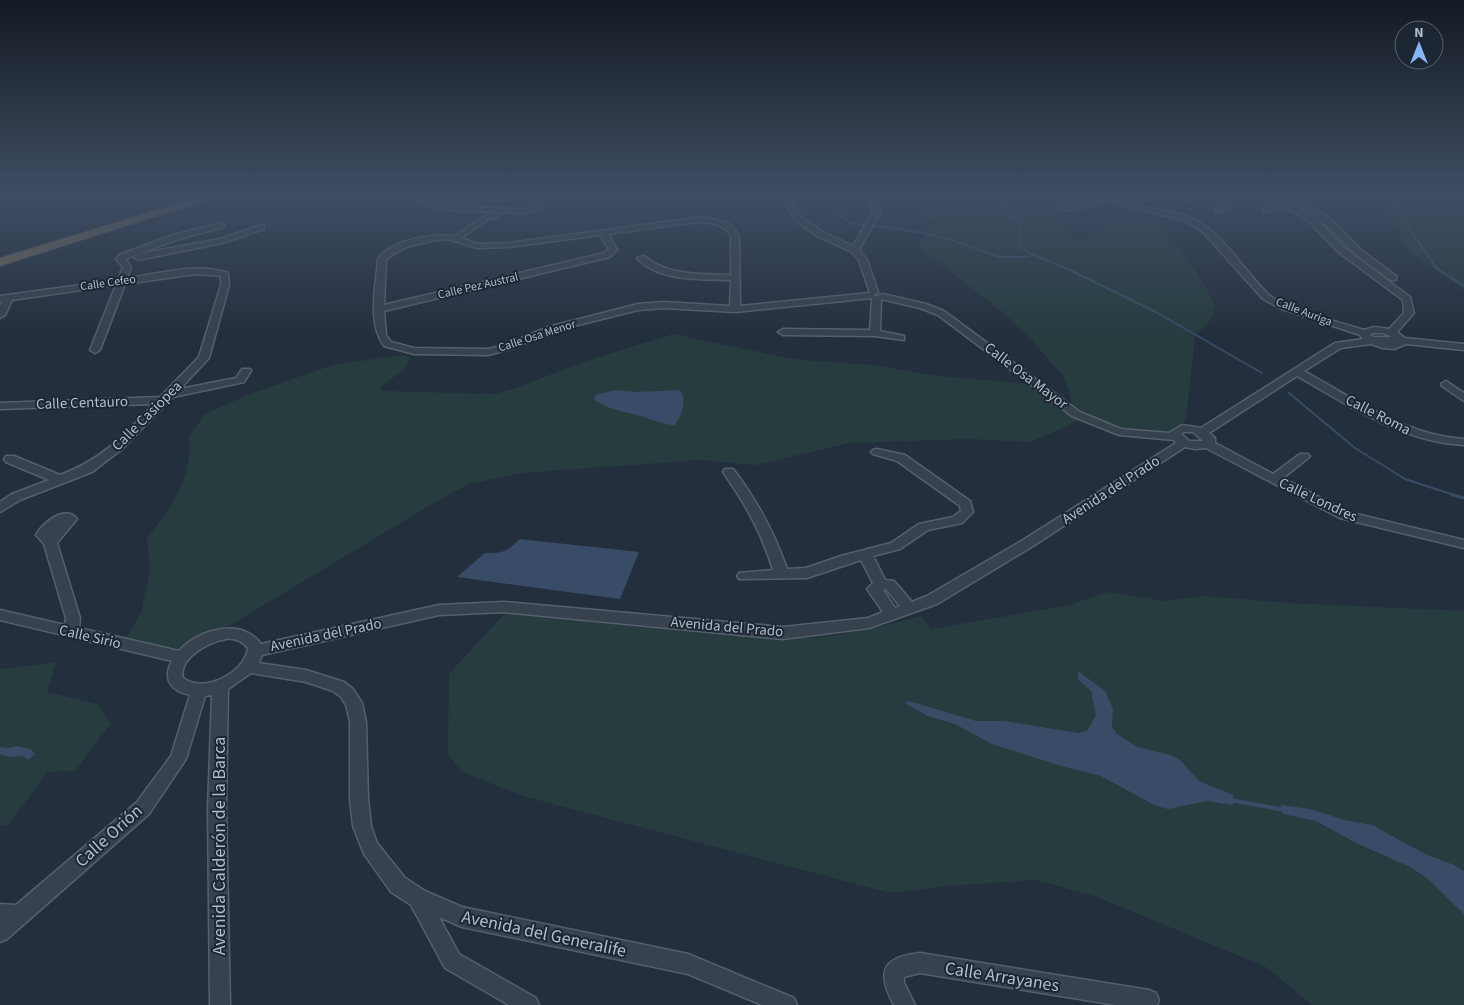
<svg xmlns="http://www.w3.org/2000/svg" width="1464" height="1005" font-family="'Source Sans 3',sans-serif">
	<rect width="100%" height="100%" fill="#242f3e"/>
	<path fill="#263c3f" d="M 904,194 L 1056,194 L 1070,230 L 1077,239 L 1082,239 C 1112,222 1128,215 1162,227 L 1195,269 L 1216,307 L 1209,322 L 1195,336 L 1186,419 L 1170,432 C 1133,434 1104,425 1073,405 L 1064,377 L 1032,341 L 1007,316 L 922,249 L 919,244 L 933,223 L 910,205 Z
		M 1434,194 L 1464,194 L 1464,290 L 1409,251 L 1380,196 L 1437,197 Z
		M 673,334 L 792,359 L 873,365 L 930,375 L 1028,384 L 1080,420 L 1031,442 L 968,439 L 850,443 L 755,465 L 701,460 L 521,473 L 469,484 L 446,496 L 229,626 L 206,632 L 176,651 L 124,640 L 141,613 L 150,571 L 147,538 C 172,505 193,479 189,436 L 205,414 L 247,395 L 336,364 L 406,355 L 410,358 L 404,370 L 381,386 L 382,391 L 494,394 L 516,388 L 586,361 Z
		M 1107,592 L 1165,601 L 1204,596 L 1289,603 L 1464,611 L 1464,1005 L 1312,1005 L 1266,967 L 1097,897 L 1037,880 L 945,886 L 890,893 L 523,796 L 462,772 L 448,754 L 449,674 L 505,613 L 772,639 L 825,637 L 880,627 L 921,616 L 931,629 L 1070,605 Z
		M 56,662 L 47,692 L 97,704 L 111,723 L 75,771 L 47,772 L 9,824 L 0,826 L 0,669 Z"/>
	<path fill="#394c67" d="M 615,390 L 637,392 L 680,390 C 687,399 682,418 674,425 C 664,425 656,421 647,418 C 627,411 613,412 594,400 L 595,395 Z
		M 519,539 L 639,552 L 620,599 L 457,577 L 485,553 C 502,554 509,551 519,539 Z
		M 1078,671 L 1105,691 L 1113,709 L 1112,727 L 1117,734 L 1137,747 L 1171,755 L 1181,761 L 1199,781 L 1233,795 L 1233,805 L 1207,801 L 1168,809 L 1156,806 L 1101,776 L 1058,765 L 992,744 L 955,724 L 928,716 L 906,704 L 907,701 L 916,703 L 976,721 L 1004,721 L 1079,733 L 1088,730 L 1096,715 L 1091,691 L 1078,679 Z
		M 17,746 L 31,749 L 35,754 L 28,760 L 24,756 L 8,757 L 0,754 L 0,747 L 8,748 Z
		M 1281,805 L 1310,809 L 1345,820 L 1372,825 L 1425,854 L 1454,865 L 1464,871 L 1464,914 L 1427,878 L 1410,867 L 1356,843 L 1316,821 L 1283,814 Z"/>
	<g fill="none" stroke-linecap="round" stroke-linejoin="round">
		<path stroke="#394c67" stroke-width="2" d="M 824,194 L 834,209 L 850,223 L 913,231 L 949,239 L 999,257 L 1029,257 L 1031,254
			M 1003,194 L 1002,204 L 1021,226 L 1019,246 L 1031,254 L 1068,269 L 1156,312 L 1262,373
			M 1410,194 L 1394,205 L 1436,268 L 1464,286
			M 1289,393 L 1355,448 L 1405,479 L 1457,496"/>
		<path stroke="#394c67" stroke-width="3" d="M 1453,495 L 1464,498"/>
		<path stroke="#394c67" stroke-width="4" d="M 1231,800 L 1284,810"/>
		<g stroke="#565f6c" stroke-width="3">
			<path id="minor" d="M 538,194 L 546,194 L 539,209 L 524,213 L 446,210 L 416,202 L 420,200 L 446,206 L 523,209 L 533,206 Z
				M 780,194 L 788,194 L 801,217 L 823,232 L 853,246 L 872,213 L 867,194 L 875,194 L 880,213 L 859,250 L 867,260 L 878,292 L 874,295 L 874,297 L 883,294 L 926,304 L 944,311 L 1080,412 L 1121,429 L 1169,433 L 1182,425 L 1201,428 L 1335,343 L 1363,339 L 1360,335 L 1282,309 L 1263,299 L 1203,232 L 1184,220 L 1106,201 L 1067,211 L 1063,209 L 1101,198 L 1097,194 L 1105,194 C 1121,209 1169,208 1189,217 C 1223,231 1242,269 1268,294 C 1285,310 1340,322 1364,330 L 1374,327 L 1389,329 L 1404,313 L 1403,300 L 1337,251 L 1310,222 L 1283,206 L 1264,212 L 1264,208 L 1278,203 L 1264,194 L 1273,194 L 1316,218 L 1343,247 L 1410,297 L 1414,313 L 1397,332 L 1405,338 L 1464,344 L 1464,350 L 1406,344 L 1394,349 L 1383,348 L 1371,344 L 1341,348 L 1304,371 C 1354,399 1405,435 1464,439 L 1464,445 C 1402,442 1350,406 1297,376 L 1209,433 L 1215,438 L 1215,443 L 1273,474 L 1300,454 L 1308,454 L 1310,456 L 1308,458 L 1283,478 L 1348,512 L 1464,540 L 1464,548 L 1340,518 L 1206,448 L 1195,449 L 1185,447 L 1033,546 L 937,604 L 869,628 L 783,639 L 504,612 L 439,615 L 262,655 L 259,663 L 306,670 L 344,682 L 353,689 L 362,703 L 366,722 L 368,799 L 371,826 L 377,843 L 405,878 L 425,891 L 462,907 L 688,954 L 794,998 L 797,1005 L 762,1005 L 688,974 L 462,927 L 439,917 L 459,954 L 536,998 L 539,1005 L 509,1005 L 445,968 L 411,905 L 391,892 L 364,854 L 353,826 L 350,799 L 350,722 L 346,705 L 341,697 L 333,691 L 306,682 L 251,673 L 228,689 L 226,808 L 230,1005 L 210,1005 L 208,808 L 212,695 L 205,696 L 186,759 L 149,814 L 7,939 L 0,942 L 0,904 L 16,905 L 137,802 L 171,756 L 190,695 C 171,691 162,679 172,661 L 0,620 L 0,610 L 65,625 L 66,618 L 44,544 L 36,535 C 43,523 65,504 77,519 L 57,543 L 80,618 L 79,628 L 179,651 C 199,629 241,617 261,644 L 439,605 L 504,602 L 783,627 L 868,618 L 883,612 L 867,589 L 873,583 L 861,560 L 807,578 L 739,579 L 737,576 L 739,573 L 773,570 C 760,529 747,507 723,472 L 725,469 L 733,469 C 757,500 774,532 787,569 L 806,568 L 841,556 L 891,543 L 919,524 L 953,517 L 961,511 L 960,506 L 897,461 L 873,454 L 871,452 L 873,450 L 877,449 L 905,455 L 970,501 L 973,512 L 962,523 L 928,530 L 900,549 L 873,556 L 885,580 L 894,581 L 912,602 L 927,596 L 1023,540 L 1176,443 L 1174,440 L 1119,435 L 1072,416 L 938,315 L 920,308 L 881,299 L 880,331 L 904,336 L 904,340 L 875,336 L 783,335 L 778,332 L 783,329 L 870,330 L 872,298 L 735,312 L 664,308 L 638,310 L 554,331 L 511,349 L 488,355 L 414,354 L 384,346 C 367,322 376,287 378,259 C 390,242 417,238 437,235 C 443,235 452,237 456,235 C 471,227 479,216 496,213 L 500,215 L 499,217 L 488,219 L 461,238 L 478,244 L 509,243 L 703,217 L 728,223 L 739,235 L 740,306 L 870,293 L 859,260 L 852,252 L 817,236 L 795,220 ZM 696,222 C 710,222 722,223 731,235 L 731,275 C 702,274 667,276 644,256 L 637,258 C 658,282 702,279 731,280 L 730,306 L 664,302 L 638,304 L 548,327 L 505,345 L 488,349 L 414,348 L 391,342 L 386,335 L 384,311 L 610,257 L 617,250 L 608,234 ZM 600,235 L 609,249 L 604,253 L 384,305 L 386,259 L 406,247 L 436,240 L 448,239 L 477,248 L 509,247 ZM 1372,333 L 1383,333 L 1392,337 L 1374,337 L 1370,335 ZM 1184,432 L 1193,432 L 1203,441 L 1189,441 L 1181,434 ZM 886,589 L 900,606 L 895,608 L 883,590 ZM 226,639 C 235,638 242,641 248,648 C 245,673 204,694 183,678 C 178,658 209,642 226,639 Z
				M 1159,194 L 1186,196 L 1217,194 L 1186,200 Z
				M 1224,194 L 1232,194 L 1233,203 L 1222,212 L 1216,212 L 1216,208 L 1225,202 Z
				M 1292,194 L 1300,194 L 1313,207 L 1337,225 L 1361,250 L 1396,276 L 1396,280 L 1390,280 L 1355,254 L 1331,229 L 1307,211 Z
				M 221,223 L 225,225 L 224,227 L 179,239 L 125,259 L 131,267 L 127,278 C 159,274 197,262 228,273 L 229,285 L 209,358 L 180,389 L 236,378 L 242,369 L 250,369 L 251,371 L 244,382 L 173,397 L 122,449 L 92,472 L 20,500 L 0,512 L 0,502 L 12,494 L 49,480 L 6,462 L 4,459 L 6,456 L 14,456 L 60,475 C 103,459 123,436 154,404 L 0,409 L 0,403 L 160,397 L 199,357 L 221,285 L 221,276 L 196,274 L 125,284 L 100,350 L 95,353 L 90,350 L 116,285 L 12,300 L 5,315 L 0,318 L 0,306 L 2,301 L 0,302 L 0,296 L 118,280 L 123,267 L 116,259 L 119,255 L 173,235 Z
				M 261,225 L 264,225 L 264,229 L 222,243 L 138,260 L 134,257 L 138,254 L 220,239 Z
				M 1446,381 L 1464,393 L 1464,401 L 1442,386 L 1441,384 Z
				M 920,953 L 1149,990 L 1156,993 L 1159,1000 L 1157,1005 L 1116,1005 L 920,973 L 904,977 L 904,983 L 915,1005 L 894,1005 C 876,972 882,957 920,953 Z"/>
		</g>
		<g stroke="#434c59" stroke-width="2">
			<path id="highway" d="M 209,194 L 225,194 L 0,266 L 0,258 Z"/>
		</g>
		<use href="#minor" fill="#38414e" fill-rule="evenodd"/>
		<use href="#highway" fill="#746855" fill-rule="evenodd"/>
	</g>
	<linearGradient id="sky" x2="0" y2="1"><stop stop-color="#141a22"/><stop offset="0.58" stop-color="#3f4d63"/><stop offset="1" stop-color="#3f4d63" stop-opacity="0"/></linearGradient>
	<rect width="1464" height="335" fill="url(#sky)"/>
	<g text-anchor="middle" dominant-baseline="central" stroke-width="4" stroke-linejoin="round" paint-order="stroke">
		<g font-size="12" fill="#b4bcc9" stroke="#1d2633">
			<text transform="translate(108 283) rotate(-8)">Calle Cefeo</text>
			<text transform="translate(478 286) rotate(-13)">Calle Pez Austral</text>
			<text transform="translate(1304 312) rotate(21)">Calle Auriga</text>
			<text transform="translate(537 336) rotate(-18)">Calle Osa Menor</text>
		</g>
		<g font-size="15" fill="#b4bcc9" stroke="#1d2633">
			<text transform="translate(1026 376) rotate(37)">Calle Osa Mayor</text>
			<text transform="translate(82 403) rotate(-2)">Calle Centauro</text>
			<text transform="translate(1378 415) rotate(27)">Calle Roma</text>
			<text transform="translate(147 416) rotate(-45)">Calle Casiopea</text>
			<text transform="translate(1111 490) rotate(-33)">Avenida del Prado</text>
			<text transform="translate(1318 500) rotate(25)">Calle Londres</text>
			<text transform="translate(727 627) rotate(5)">Avenida del Prado</text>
			<text transform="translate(326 635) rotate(-12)">Avenida del Prado</text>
			<text transform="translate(90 637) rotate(13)">Calle Sirio</text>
		</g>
		<g font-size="18" fill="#b4bcc9" stroke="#1d2633">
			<text transform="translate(109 836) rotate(-42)">Calle Orión</text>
			<text transform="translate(219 846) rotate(-90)">Avenida Calderón de la Barca</text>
			<text transform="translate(544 934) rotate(12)">Avenida del Generalife</text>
			<text transform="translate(1002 977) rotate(9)">Calle Arrayanes</text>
		</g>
	</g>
	<g transform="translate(1419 45)"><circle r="24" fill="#1d2633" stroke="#59626f"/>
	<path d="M0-4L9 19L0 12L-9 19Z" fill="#8ab4f8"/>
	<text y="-8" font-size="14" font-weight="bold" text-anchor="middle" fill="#b4bcc9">N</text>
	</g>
</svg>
